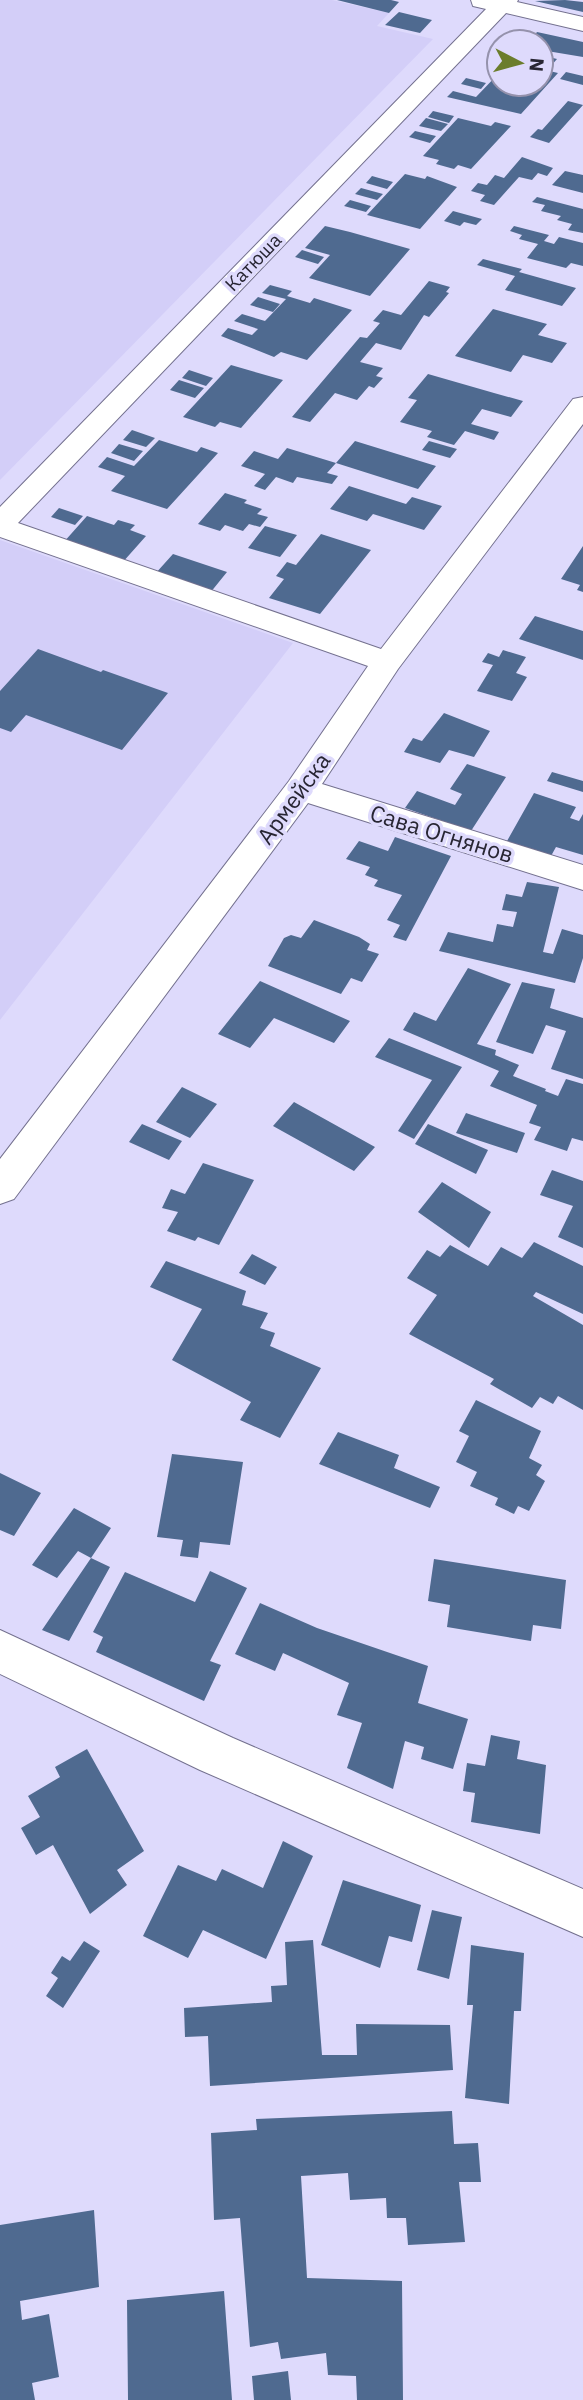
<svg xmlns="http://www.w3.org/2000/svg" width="583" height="2400" font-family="'IBM Plex Sans',sans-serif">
	<rect width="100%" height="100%" fill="#dedafc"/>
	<path fill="#d3cef8" d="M 0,0 L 332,0 L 389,13 L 377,26 L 433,39 L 0,480 Z
		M 0,540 L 293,643 L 0,1020 Z"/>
	<path fill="#4f6a90" d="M 337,0 L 391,0 L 399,2 L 389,13 Z
		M 565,0 L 583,2 L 583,12 L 535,1 Z
		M 399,12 L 432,20 L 420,33 L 385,25 Z
		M 537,32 L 583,42 L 583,57 L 541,50 L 541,42 L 529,42 Z
		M 541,55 L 557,59 L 550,67 L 541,65 Z
		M 541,69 L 558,73 L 521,114 L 447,97 L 453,91 L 476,97 L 499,73 L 499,84 L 541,84 Z
		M 566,72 L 583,76 L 583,85 L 560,79 Z
		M 466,78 L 486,83 L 481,89 L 461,84 Z
		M 568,101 L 583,105 L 549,143 L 530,137 L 538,129 L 542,130 Z
		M 433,111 L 454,116 L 449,123 L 428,117 Z
		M 426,118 L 448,124 L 441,131 L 419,126 Z
		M 458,118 L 491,126 L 495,122 L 511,126 L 471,169 L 458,165 L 454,169 L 436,164 L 439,160 L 423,156 Z
		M 415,131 L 436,136 L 430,143 L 409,137 Z
		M 522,157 L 553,168 L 547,176 L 538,173 L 532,180 L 519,177 L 494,205 L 480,201 L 485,195 L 471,191 L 478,183 L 487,185 L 495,175 L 504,178 Z
		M 565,171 L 583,175 L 583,193 L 552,185 Z
		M 405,174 L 425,179 L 427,176 L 457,187 L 420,229 L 367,215 Z
		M 372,176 L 393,182 L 387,189 L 366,183 Z
		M 361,188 L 383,194 L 377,200 L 355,194 Z
		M 537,197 L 583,209 L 583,233 L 568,230 L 572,224 L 557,220 L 561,216 L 541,211 L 545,205 L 532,202 Z
		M 350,200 L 371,206 L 366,212 L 344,206 Z
		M 453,211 L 482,219 L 476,225 L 464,222 L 460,226 L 444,221 Z
		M 325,226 L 350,232 L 410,249 L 370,296 L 309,278 L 330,255 L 305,248 Z
		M 514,226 L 549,235 L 544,241 L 554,244 L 559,237 L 583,243 L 583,266 L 571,263 L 566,268 L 527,258 L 538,244 L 519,239 L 522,235 L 510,231 Z
		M 302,250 L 324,257 L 318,264 L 295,257 Z
		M 483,259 L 522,269 L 519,272 L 576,288 L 562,306 L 505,290 L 515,276 L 477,265 Z
		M 429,281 L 450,287 L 446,292 L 449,293 L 429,317 L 424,315 L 401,350 L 376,343 L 360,362 L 383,368 L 376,376 L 383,378 L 374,388 L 369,386 L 357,400 L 335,393 L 310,422 L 292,417 L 360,337 L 367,338 L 380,323 L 373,321 L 383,310 L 401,315 Z
		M 270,285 L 292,291 L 287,296 L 310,303 L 314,298 L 352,310 L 307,360 L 281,352 L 274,357 L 221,336 L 228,328 L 252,335 L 258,329 L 234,321 L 242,314 L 265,321 L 286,299 L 262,293 Z
		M 258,297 L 280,304 L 273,312 L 250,305 Z
		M 493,309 L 547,324 L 538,335 L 567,343 L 552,363 L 523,355 L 511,372 L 455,356 Z
		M 231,365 L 283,380 L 241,428 L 220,422 L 215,427 L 183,417 Z
		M 189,370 L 213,378 L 206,386 L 182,378 Z
		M 428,374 L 494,393 L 523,401 L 511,417 L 482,409 L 471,424 L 499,432 L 494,440 L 465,431 L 454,445 L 427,437 L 432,431 L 400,422 L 417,400 L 408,398 Z
		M 179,380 L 204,388 L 195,398 L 170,390 Z
		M 132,430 L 155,438 L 146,447 L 123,440 Z
		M 159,440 L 197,452 L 201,447 L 218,453 L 167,509 L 111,491 L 125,476 L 98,467 L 107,457 L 134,466 Z
		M 355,441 L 436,466 L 418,489 L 336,463 L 327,473 L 338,476 L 332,484 L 297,477 L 293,483 L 276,477 L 265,490 L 254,486 L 265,474 L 241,466 L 254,451 L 278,459 L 287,448 L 336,463 Z
		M 429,441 L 457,449 L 450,458 L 422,450 Z
		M 119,444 L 143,451 L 134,461 L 111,453 Z
		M 349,486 L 406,504 L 412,497 L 442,506 L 424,530 L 373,514 L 367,521 L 330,509 Z
		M 225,493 L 247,500 L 244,503 L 262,509 L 257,514 L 268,517 L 260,527 L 249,524 L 243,531 L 225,525 L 220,531 L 198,524 Z
		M 59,508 L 83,516 L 75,525 L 51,517 Z
		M 87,516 L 114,525 L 118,520 L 135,525 L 130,530 L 146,536 L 122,563 L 63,543 Z
		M 265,526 L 297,535 L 280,557 L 248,548 Z
		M 321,534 L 371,550 L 320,614 L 269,598 L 284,579 L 276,576 L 287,562 L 296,565 Z
		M 583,546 L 583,592 L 577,590 L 580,585 L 561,579 Z
		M 173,554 L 227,572 L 210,593 L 155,574 Z
		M 535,616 L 583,631 L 583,660 L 519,639 Z
		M 38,649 L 101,672 L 103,670 L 168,693 L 122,750 L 26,715 L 11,732 L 0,728 L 0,691 Z
		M 503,650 L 526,657 L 516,673 L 527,677 L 512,701 L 477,691 L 493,665 L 482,662 L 488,653 L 499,657 Z
		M 444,713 L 490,731 L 474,757 L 449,750 L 440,763 L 404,752 L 413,738 L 422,741 Z
		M 467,764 L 506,777 L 471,831 L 405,808 L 417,791 L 455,805 L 462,794 L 450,789 Z
		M 552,772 L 583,781 L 583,792 L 547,781 Z
		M 534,793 L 576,807 L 570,818 L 579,821 L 583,814 L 583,855 L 556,847 L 551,856 L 507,841 Z
		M 395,837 L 451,856 L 406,941 L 393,937 L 400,925 L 387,920 L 402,895 L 374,886 L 378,880 L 365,875 L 370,867 L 346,859 L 359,841 L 388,851 Z
		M 527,882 L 559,887 L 543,952 L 553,954 L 562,929 L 583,935 L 583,958 L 575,983 L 439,951 L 448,932 L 493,942 L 497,924 L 513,927 L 517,912 L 502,910 L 506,894 L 522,897 Z
		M 314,920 L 359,937 L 370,944 L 367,950 L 379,954 L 362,982 L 351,978 L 341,994 L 268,966 L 284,938 L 291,935 L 301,938 Z
		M 468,968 L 511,984 L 477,1044 L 496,1050 L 495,1055 L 519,1065 L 513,1076 L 546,1089 L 545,1091 L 558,1096 L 566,1079 L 583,1084 L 583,1141 L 572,1138 L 567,1151 L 534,1140 L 541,1127 L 529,1123 L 537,1105 L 490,1086 L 499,1071 L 403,1030 L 414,1012 L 436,1021 Z
		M 260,981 L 350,1021 L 334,1043 L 274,1018 L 250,1048 L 218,1034 Z
		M 522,982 L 555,989 L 550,1008 L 583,1018 L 583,1079 L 551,1069 L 566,1031 L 546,1025 L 533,1054 L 496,1042 Z
		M 389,1038 L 462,1067 L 414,1139 L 398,1131 L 432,1080 L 375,1057 Z
		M 182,1087 L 217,1104 L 190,1138 L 156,1122 Z
		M 294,1102 L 375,1147 L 354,1171 L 273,1126 Z
		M 466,1113 L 525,1133 L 517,1153 L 456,1133 Z
		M 142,1124 L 182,1141 L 169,1160 L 129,1142 Z
		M 428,1124 L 488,1150 L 476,1174 L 415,1144 Z
		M 203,1163 L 254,1180 L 219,1245 L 198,1237 L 195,1241 L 167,1231 L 178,1212 L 162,1208 L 171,1189 L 185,1194 Z
		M 552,1170 L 583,1181 L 583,1248 L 558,1237 L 573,1206 L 540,1195 Z
		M 442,1182 L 491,1212 L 469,1248 L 418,1212 Z
		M 534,1242 L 583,1266 L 583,1314 L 536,1292 L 533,1296 L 583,1325 L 583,1410 L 558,1396 L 553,1404 L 540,1397 L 532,1408 L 490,1384 L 494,1379 L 409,1334 L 437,1295 L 407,1278 L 427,1250 L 440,1257 L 450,1245 L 488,1266 L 501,1247 L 522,1258 Z
		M 252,1254 L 277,1267 L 265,1285 L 239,1273 Z
		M 166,1261 L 246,1291 L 242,1305 L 268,1313 L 260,1328 L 275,1333 L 270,1346 L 321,1368 L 280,1438 L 240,1420 L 251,1402 L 172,1360 L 202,1309 L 150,1287 Z
		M 476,1400 L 541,1431 L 529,1458 L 542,1465 L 536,1475 L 545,1481 L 529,1511 L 518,1506 L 514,1514 L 495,1505 L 498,1498 L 470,1486 L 477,1472 L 456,1462 L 469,1436 L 459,1431 Z
		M 338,1432 L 399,1455 L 394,1468 L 440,1487 L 430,1508 L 319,1464 Z
		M 172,1454 L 243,1462 L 230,1545 L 200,1542 L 198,1558 L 180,1556 L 183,1540 L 157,1537 Z
		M 0,1473 L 41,1493 L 14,1536 L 0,1530 Z
		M 74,1508 L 111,1528 L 91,1558 L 78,1551 L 57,1578 L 32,1565 Z
		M 91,1558 L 110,1567 L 69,1641 L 42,1630 Z
		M 434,1559 L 566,1580 L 561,1629 L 533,1625 L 531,1641 L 447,1627 L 450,1605 L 428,1601 Z
		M 210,1571 L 247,1588 L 210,1661 L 221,1665 L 204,1701 L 96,1652 L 103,1637 L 93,1632 L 125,1572 L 195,1602 Z
		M 260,1603 L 317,1628 L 428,1666 L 418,1703 L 468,1719 L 453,1769 L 421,1759 L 424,1747 L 405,1741 L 393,1789 L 347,1768 L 362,1723 L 337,1715 L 349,1683 L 283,1653 L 275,1671 L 235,1654 Z
		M 491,1735 L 520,1741 L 517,1759 L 546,1765 L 540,1834 L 471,1822 L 475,1793 L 463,1791 L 467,1763 L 485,1766 Z
		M 87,1749 L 144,1851 L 117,1870 L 127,1885 L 90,1914 L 53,1845 L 36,1855 L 21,1828 L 40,1817 L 28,1796 L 60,1777 L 55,1767 Z
		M 283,1841 L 313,1856 L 266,1959 L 203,1930 L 188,1958 L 143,1936 L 178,1865 L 216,1881 L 222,1869 L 263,1888 Z
		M 343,1880 L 421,1905 L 412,1942 L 389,1936 L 380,1968 L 321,1945 Z
		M 432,1910 L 462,1917 L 449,1979 L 417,1970 Z
		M 313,1940 L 322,2055 L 357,2055 L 356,2024 L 450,2025 L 453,2070 L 210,2086 L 208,2036 L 185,2037 L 184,2008 L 272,2002 L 271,1986 L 287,1985 L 285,1942 Z
		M 84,1941 L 100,1951 L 63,2008 L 46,1996 L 58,1978 L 51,1973 L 62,1956 L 70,1961 Z
		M 471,1945 L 524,1953 L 521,2011 L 514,2011 L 509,2104 L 465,2098 L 473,2005 L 467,2005 Z
		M 452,2111 L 454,2144 L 478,2143 L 481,2182 L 459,2182 L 465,2242 L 408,2245 L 406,2218 L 387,2218 L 386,2198 L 350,2200 L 348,2173 L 301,2176 L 307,2278 L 402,2281 L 403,2400 L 357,2400 L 356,2376 L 328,2375 L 326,2353 L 281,2359 L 278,2342 L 250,2347 L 240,2218 L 214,2220 L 211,2133 L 257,2130 L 256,2119 Z
		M 94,2210 L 99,2287 L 20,2301 L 22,2320 L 49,2314 L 59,2377 L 32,2383 L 35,2400 L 0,2400 L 0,2225 Z
		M 224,2291 L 232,2400 L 128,2400 L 127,2300 Z
		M 288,2371 L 291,2400 L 254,2400 L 252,2376 Z"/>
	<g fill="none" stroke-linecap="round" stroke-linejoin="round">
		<g stroke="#74718f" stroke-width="2">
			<path id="minor" d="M 471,0 L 518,0 L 517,2 L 583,17 L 583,31 L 506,13 L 18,523 L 381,649 L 573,399 L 583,397 L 583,424 L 398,669 L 322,784 L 583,865 L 583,890 L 308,803 L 14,1199 L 0,1204 L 0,1159 L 289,781 L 368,666 L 0,537 L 0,507 L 486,9 L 473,6 Z
				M 0,1630 L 233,1738 L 583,1889 L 583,1937 L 200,1770 L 0,1674 Z"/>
		</g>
		<use href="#minor" fill="#fff" fill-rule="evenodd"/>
	</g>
	<g text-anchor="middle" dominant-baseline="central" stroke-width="7" stroke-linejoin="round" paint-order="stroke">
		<g font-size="19" fill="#282633" stroke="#dedafc">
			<text transform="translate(253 262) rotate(-46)">Катюша</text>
		</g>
		<g font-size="23" fill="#282633" stroke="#dedafc">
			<text transform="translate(293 798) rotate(-54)">Армейска</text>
			<text transform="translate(442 833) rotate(17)">Сава Огнянов</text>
		</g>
	</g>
	<g transform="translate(520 63) rotate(96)"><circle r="33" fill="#dedafc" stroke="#9592ac" stroke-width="2"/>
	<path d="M0-5L12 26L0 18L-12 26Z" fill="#6b7d2c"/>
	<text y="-10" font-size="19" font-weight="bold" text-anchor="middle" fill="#282633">N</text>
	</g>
</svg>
